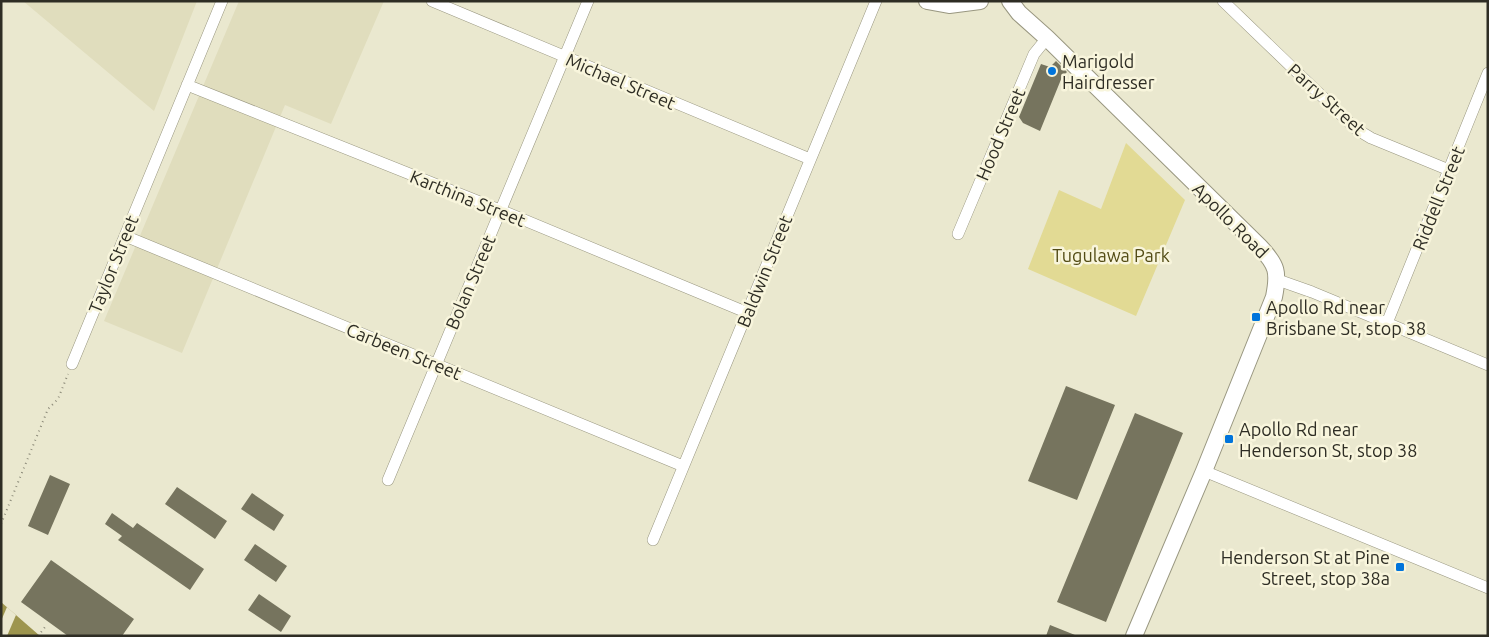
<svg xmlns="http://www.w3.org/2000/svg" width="1489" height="637" font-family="Ubuntu,sans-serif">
	<rect width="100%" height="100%" fill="#eae8cf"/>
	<path fill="#e0ddbd" d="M 23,1 L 197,1 L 154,111 Z
		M 239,1 L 384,1 L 331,124 L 285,105 L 182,353 L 104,321 Z"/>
	<path fill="#e2da94" d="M 1126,143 L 1185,200 L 1136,316 L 1028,269 L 1059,190 L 1101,209 Z"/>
	<path fill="#9d954e" d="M 1,602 L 40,636 L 1,636 Z"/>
	<path fill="#eae8cf" d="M 7,607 L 16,615 L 7,636 L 1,636 L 1,621 Z"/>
	<path fill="#76745e" d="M 1056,61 L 1067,72 L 1062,77 L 1040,131 L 1023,123 L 1019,117 L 1041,64 L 1050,67 Z
		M 1066,386 L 1115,405 L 1077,500 L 1028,481 Z
		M 1135,413 L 1183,433 L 1106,622 L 1057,602 Z
		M 50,475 L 70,484 L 48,535 L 28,526 Z
		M 177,487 L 227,521 L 215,539 L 165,504 Z
		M 252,493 L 284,515 L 274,531 L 241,509 Z
		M 112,513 L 133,528 L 137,523 L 204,569 L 190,590 L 118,540 L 122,536 L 105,524 Z
		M 255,544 L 287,566 L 276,582 L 244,560 Z
		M 51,560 L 134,619 L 122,636 L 68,636 L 21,602 Z
		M 259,594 L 291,616 L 281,632 L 248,610 Z
		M 1050,625 L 1075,635 L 1075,636 L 1046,636 Z"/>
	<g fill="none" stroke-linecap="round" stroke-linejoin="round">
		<g stroke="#999780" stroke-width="12">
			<path id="street" d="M 432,1 L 810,159
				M 1223,1 L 1356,129 L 1371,138 L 1449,170
				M 187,85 L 500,210 L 748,313
				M 958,234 L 1034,54 L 1047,38
				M 125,236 L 683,466
				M 1278,280 L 1312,292 L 1488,365
				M 1387,323 L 1488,73
				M 72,364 L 222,1
				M 1204,471 L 1488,588
				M 388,480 L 588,1
				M 653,540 L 876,1"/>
		</g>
		<g stroke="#999780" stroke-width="18">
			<path id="secondary" d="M 927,1 L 949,5 L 980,1
				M 1010,1 L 1019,13 L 1047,38 L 1260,247 C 1277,265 1279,272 1274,297 L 1204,471 L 1134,636"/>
		</g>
		<path stroke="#8b8978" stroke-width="2" stroke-dasharray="1 4" stroke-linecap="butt" d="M 1,524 L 48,409 L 58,399 L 68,374
			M 38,636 L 45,627"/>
		<use href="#street" stroke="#fff" stroke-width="11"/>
		<use href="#secondary" stroke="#fff" stroke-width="16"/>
	</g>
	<g fill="#0074db" stroke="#f8f5dc" stroke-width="2">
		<circle cx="1052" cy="71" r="5"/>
		<rect x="1251" y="312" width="10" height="10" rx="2.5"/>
		<rect x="1224" y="434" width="10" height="10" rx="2.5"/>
		<rect x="1395" y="562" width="10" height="10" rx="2.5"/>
	</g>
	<g text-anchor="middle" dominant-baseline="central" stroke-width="5" stroke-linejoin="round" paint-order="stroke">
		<g font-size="18" fill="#2e2d24" stroke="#f8f5dc" text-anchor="start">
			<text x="1062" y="61">Marigold<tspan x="1062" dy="21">Hairdresser</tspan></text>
			<text x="1266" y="307">Apollo Rd near<tspan x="1266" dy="21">Brisbane St, stop 38</tspan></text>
			<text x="1239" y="429">Apollo Rd near<tspan x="1239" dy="21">Henderson St, stop 38</tspan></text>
			<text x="1390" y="557" text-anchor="end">Henderson St at Pine<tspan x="1390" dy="21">Street, stop 38a</tspan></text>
		</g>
		<g font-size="18" fill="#2e2d24" stroke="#f8f5dc">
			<text transform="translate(621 81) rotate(23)">Michael Street</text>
			<text transform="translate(1327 99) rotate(42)">Parry Street</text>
			<text transform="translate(1000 134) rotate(-67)">Hood Street</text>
			<text transform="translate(468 198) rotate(22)">Karthina Street</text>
			<text transform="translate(1438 198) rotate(-68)">Riddell Street</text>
			<text transform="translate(1231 220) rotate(45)">Apollo Road</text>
			<text transform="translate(113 264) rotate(-68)">Taylor Street</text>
			<text transform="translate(764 271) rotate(-68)">Baldwin Street</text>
			<text transform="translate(470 282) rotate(-67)">Bolan Street</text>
			<text transform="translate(404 351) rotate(22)">Carbeen Street</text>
		</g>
		<g font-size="18" fill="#534c15" stroke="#f8f5dc">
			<text x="1111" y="255">Tugulawa Park</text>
		</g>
	</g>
	<rect width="1489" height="637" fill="none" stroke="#2e2d24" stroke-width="5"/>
</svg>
